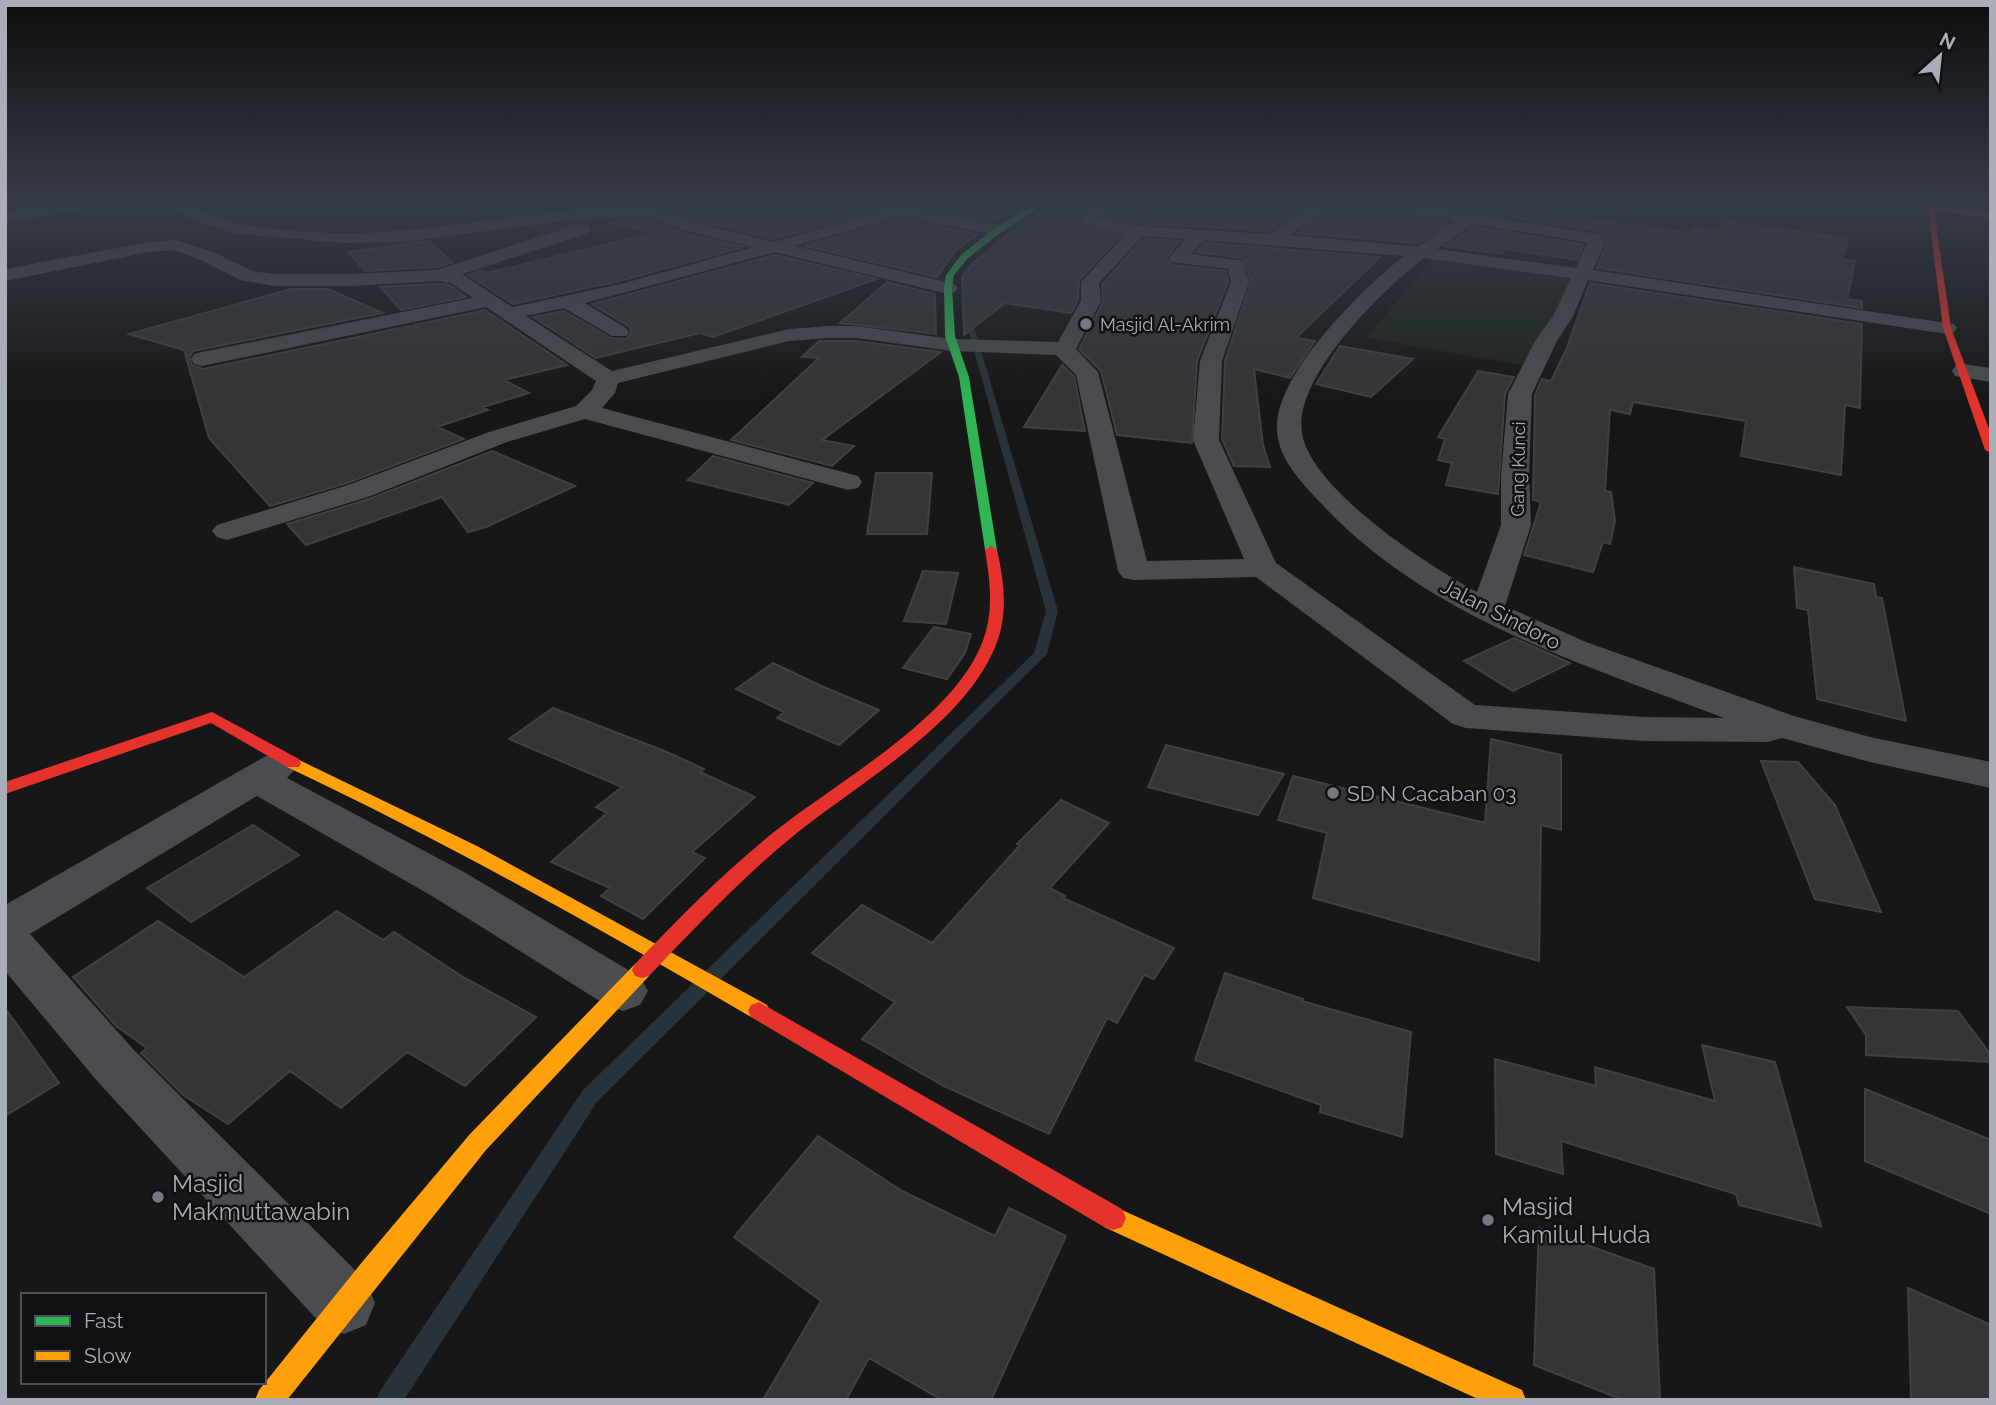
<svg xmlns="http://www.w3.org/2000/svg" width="1996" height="1405" font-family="Raleway,sans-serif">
	<rect width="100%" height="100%" fill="#171717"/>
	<path fill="#1d241e" d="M 1434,258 L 1577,278 L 1534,367 L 1366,338 Z"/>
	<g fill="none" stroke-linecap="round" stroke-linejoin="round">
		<path fill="#2a3239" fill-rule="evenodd" d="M 963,311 L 970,313 L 1058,611 L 1047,654 L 597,1102 L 404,1400 L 376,1400 L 380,1391 L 583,1090 L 1034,653 L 1046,611 Z"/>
	</g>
	<path fill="#353536" stroke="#3f4043" stroke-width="2" d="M 690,202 L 873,202 L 867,206 L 873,211 L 774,239 L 696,220 L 664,209 Z
		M 927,202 L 940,204 L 1026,202 L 994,222 L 915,206 Z
		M 1055,202 L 1096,202 L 1079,214 L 1082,225 L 1121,235 L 1079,280 L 1078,300 L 1071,313 L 1005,303 L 964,335 L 962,276 L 973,263 L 1006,236 Z
		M 1121,202 L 1124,220 L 1164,202 L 1315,202 L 1268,231 L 1138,223 L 1103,217 Z
		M 1341,202 L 1399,202 L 1395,208 L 1405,215 L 1448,223 L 1419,243 L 1297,233 Z
		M 1422,202 L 1459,202 L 1691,233 L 1693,228 L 1717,231 L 1724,222 L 1848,238 L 1842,259 L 1855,261 L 1847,299 L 1862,301 L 1862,308 L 1597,268 L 1607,243 L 1598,231 Z
		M 626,219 L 646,219 L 683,233 L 744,247 L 620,281 L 513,304 L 468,275 L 481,270 L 487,273 L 652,233 L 613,223 Z
		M 901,219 L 978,234 L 955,251 L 937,277 L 805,246 Z
		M 1474,227 L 1580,244 L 1583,245 L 1577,260 L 1505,249 L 1501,254 L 1445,246 Z
		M 1143,239 L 1180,241 L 1166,258 L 1172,265 L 1226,271 L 1228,282 L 1197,361 L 1192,443 L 1117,435 L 1101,371 L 1079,349 L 1103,302 L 1102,284 Z
		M 428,241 L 453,262 L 437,267 L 365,271 L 348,252 Z
		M 1205,243 L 1380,257 L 1296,338 L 1315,341 L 1290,378 L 1254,369 L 1263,445 L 1270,467 L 1234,466 L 1222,439 L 1225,361 L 1251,281 L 1242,258 L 1196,252 Z
		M 775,255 L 877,279 L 713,337 L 700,333 L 596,358 L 533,317 L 564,311 L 611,338 L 626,339 L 632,332 L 628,326 L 592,304 Z
		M 887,282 L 935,294 L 936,334 L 840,323 Z
		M 1590,283 L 1862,324 L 1860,408 L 1845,405 L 1841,475 L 1741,456 L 1746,421 L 1633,402 L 1630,414 L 1610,410 L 1605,491 L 1611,492 L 1615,521 L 1610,544 L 1603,542 L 1593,572 L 1524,555 L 1541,502 L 1533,500 L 1535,395 L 1542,379 L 1551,381 L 1566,350 Z
		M 439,284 L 450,285 L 466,297 L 401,310 L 380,287 Z
		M 291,289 L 328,289 L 383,313 L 193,351 L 189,358 L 192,365 L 203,369 L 410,326 L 419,329 L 414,325 L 485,310 L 567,365 L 504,380 L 529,393 L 483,407 L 488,410 L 437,427 L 464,439 L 347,483 L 270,506 L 209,438 L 184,350 L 129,334 Z
		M 819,341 L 856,341 L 941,352 L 822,440 L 854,446 L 832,466 L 731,440 L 819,358 L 802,357 Z
		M 1340,346 L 1413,359 L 1371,397 L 1316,384 Z
		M 1062,365 L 1074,376 L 1085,431 L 1024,427 Z
		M 1478,371 L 1514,377 L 1505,394 L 1498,494 L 1446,485 L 1452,463 L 1438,460 L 1445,439 L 1438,437 Z
		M 492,451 L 575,486 L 486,527 L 468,532 L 442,497 L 306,545 L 287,524 L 369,499 Z
		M 713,456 L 813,483 L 789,505 L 688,480 Z
		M 876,473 L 932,473 L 927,534 L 867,534 Z
		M 1794,567 L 1874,584 L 1876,597 L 1882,598 L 1906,721 L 1817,699 L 1808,610 L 1797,608 Z
		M 923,571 L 958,573 L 946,624 L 904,621 Z
		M 934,627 L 971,634 L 965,653 L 947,679 L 903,668 Z
		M 1514,638 L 1559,658 L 1570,663 L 1513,691 L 1464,661 Z
		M 773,663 L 819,685 L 879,710 L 839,745 L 777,718 L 784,712 L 736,689 Z
		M 553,708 L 667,752 L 704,769 L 700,772 L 755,797 L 692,852 L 705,858 L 643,919 L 601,896 L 610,888 L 551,862 L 607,813 L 596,807 L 622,787 L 509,739 Z
		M 1491,739 L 1561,755 L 1561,830 L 1541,825 L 1539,961 L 1313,898 L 1327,833 L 1278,820 L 1293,776 L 1485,823 Z
		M 1166,745 L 1284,774 L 1258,815 L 1148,787 Z
		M 1761,761 L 1798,762 L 1835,805 L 1881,912 L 1815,899 Z
		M 1061,800 L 1109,823 L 1050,888 L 1065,896 L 1063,898 L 1174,948 L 1154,979 L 1144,975 L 1117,1023 L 1107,1018 L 1049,1134 L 944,1086 L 862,1039 L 895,1002 L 812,953 L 862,905 L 932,943 L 1020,845 L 1017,844 Z
		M 253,825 L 299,855 L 191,922 L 147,888 Z
		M 337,911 L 383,940 L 394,932 L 463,977 L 536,1017 L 465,1086 L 407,1052 L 341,1108 L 290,1071 L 228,1124 L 183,1095 L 141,1053 L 147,1048 L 116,1026 L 73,977 L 158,921 L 244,977 Z
		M 1225,973 L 1303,999 L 1302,1001 L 1411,1032 L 1402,1137 L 1320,1112 L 1321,1105 L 1195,1060 Z
		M 1847,1007 L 1958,1011 L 1991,1055 L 1991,1062 L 1866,1055 L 1866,1035 Z
		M 5,1008 L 59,1083 L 5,1116 Z
		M 1702,1045 L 1775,1062 L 1821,1226 L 1739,1205 L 1736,1194 L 1561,1141 L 1563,1174 L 1496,1154 L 1495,1059 L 1596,1086 L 1595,1067 L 1715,1101 Z
		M 1865,1089 L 1991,1140 L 1991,1214 L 1865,1161 Z
		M 818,1136 L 902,1191 L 995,1236 L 1009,1208 L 1066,1236 L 991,1400 L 942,1400 L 869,1358 L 846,1400 L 763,1400 L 821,1301 L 734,1237 Z
		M 1539,1228 L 1654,1269 L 1660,1400 L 1623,1400 L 1534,1365 Z
		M 1908,1288 L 1991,1325 L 1991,1400 L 1911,1400 Z"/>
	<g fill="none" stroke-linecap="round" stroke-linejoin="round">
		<path fill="#4b4c50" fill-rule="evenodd" d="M 69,202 L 108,202 L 101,207 L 5,222 L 5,212 Z
			M 165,202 C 194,202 211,219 240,224 C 274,230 312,233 346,233 C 439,233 529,209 622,208 L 614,202 L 637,202 L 695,223 L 774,242 L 880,212 L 870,207 L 878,202 L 998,225 L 1006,230 L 998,235 L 901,216 L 795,246 L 955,284 L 958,288 L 955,292 L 948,294 L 775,252 L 585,303 L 626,328 L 629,332 L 626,336 L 612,336 L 564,308 L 526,316 L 612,371 L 789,329 L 828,326 L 856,326 L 952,339 L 1058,342 L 1081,301 L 1081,282 L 1126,234 L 1084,224 L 1081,216 C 1092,204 1103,202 1118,202 L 1097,218 L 1138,226 L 1269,234 L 1320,202 L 1338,202 L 1289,235 L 1417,247 L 1455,221 L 1406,213 L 1398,208 L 1403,202 L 1420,202 L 1418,205 L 1598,234 L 1605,242 L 1593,270 L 1954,324 L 1957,328 L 1954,332 L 1947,334 L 1588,280 L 1573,316 L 1557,341 L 1532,394 L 1529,475 L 1531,525 L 1505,606 L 1586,642 L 1794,716 L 1870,737 L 1991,762 L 1991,788 L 1870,762 L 1782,738 L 1768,742 L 1644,741 L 1466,728 L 1453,724 L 1256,577 L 1134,580 L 1123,578 L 1118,571 L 1076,375 L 1056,355 L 952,351 L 856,338 L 828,338 L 789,341 L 618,383 L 615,393 L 602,408 L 858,476 L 862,482 L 858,488 L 848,490 L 585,419 L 507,442 L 368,497 L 237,537 L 227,540 L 217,537 L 212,531 L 217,525 L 348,485 L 489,432 L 576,406 L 592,390 L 596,381 L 486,307 L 202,366 L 194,364 L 191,359 L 194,354 L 202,352 L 473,298 L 451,283 L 439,281 L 351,286 L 274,286 L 240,280 L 201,260 L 174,250 L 149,252 L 5,281 L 5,269 L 149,242 L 176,240 L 213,252 L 252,271 L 274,274 L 351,274 L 437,270 L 576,225 L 588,225 L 590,229 L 588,233 L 462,274 L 512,307 L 621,284 L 754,247 L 684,230 L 646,216 L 584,218 L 403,242 L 343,243 L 238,234 L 195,221 ZM 1473,224 L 1581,241 L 1587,243 L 1576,268 L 1437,249 ZM 1142,236 L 1186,239 L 1169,258 L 1172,262 L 1228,269 L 1231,282 L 1200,361 L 1193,440 L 1244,559 L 1147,561 L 1098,372 L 1076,349 L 1101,301 L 1099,283 ZM 1204,240 L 1404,256 C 1363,288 1277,372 1277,427 C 1276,455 1299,480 1317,499 C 1424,617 1580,663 1724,718 L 1644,717 L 1475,705 L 1276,563 L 1219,440 L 1222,361 L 1249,282 L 1242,261 L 1191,254 ZM 1424,258 L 1571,278 L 1553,316 L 1535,341 L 1508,394 L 1501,475 L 1501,525 L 1477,592 C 1429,566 1311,490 1302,433 C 1293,377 1383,289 1424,258 Z
			M 1963,364 L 1991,368 L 1991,382 L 1955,376 L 1952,371 L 1955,366 Z
			M 278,753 L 292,757 L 298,766 L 287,778 L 464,872 L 640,977 L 648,991 L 640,1005 L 623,1011 L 606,1005 L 432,896 L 257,796 L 30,934 L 134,1050 L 366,1281 L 375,1303 L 366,1325 L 344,1334 L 322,1325 L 98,1082 L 5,971 L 5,905 L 264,757 Z"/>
		<path fill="#30b455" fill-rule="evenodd" d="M 1039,202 L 1047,202 L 1001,232 L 967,259 L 954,275 L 952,288 L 955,336 L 969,377 L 997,550 L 991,554 L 985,550 L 959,377 L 945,336 L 944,288 L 946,275 L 961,255 L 995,228 Z"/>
		<path fill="#ff9f0a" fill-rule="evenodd" d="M 293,757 L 477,846 L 767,1005 L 770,1011 L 767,1017 L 759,1020 L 751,1017 C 599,928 446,842 287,767 L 285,763 Z
			M 642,962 L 649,964 L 652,970 L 649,976 L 486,1150 L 287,1400 L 255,1400 L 259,1390 L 363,1261 L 470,1134 L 635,964 Z
			M 1113,1206 L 1522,1390 L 1526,1400 L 1480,1400 L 1104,1227 L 1100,1218 L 1104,1209 Z"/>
		<path fill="#e5322d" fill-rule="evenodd" d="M 1891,202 L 1927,205 L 1927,202 L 1933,202 L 1934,206 L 1991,214 L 1991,218 L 1934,210 L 1951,328 L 1991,434 L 1991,453 L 1985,450 L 1943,328 L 1928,209 Z
			M 991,546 L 997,550 C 1005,585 1009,620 992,654 C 955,732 851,787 786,842 C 737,883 693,930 649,976 L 642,978 L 635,976 L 632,970 L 635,964 C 679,918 724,872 774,832 C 836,783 942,724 977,654 C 995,620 991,586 985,550 Z
			M 212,712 L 299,759 L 301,763 L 299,767 L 287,767 L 211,723 L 5,794 L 5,782 Z
			M 759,1002 L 1122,1209 L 1126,1218 L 1122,1227 L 1113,1230 L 1104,1227 L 751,1017 L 748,1011 L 751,1005 Z"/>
	</g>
	<linearGradient id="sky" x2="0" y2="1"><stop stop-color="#0d0d0d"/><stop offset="0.51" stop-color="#363c47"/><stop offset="1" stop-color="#363c47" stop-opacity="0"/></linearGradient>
	<rect width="1996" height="399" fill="url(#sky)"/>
	<g fill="#757880" stroke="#111113" stroke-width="2.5">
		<circle cx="1086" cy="324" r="7"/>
		<circle cx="1333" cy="793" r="7"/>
		<circle cx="158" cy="1197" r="7"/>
		<circle cx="1488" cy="1220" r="7"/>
	</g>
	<g text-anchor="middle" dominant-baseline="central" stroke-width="5" stroke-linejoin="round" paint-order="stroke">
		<g font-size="18" fill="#a8adb8" stroke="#111113" text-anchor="start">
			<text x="1100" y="324">Masjid Al-Akrim</text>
		</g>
		<g font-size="18" fill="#a8adb8" stroke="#111113">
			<text transform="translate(1518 469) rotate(-89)">Gang Kunci</text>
		</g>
		<g font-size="21" fill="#a8adb8" stroke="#111113">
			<text transform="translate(1501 614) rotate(27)">Jalan Sindoro</text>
		</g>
		<g font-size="21" fill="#a8adb8" stroke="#111113" text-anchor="start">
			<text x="1347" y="793">SD N Cacaban 03</text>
		</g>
		<g font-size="24" fill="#a8adb8" stroke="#111113" text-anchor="start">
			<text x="172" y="1183">Masjid<tspan x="172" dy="28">Makmuttawabin</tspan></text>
			<text x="1502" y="1206">Masjid<tspan x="1502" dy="28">Kamilul Huda</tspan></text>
		</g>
	</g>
	<rect width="1996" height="1405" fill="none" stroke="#a8adb8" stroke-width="14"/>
	<rect x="21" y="1293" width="245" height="91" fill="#111113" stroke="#4d4f55" stroke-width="2"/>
	<rect x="35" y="1316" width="35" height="10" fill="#30b455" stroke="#4d4f55" stroke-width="2"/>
	<text x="84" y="1328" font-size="21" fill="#a8adb8">Fast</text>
	<rect x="35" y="1351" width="35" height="10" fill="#ff9f0a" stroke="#4d4f55" stroke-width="2"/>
	<text x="84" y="1363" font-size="21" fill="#a8adb8">Slow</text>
	<g transform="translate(1940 56) rotate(27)" stroke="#111113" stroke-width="5" paint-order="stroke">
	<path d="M0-5L12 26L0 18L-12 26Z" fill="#a8adb8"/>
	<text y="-10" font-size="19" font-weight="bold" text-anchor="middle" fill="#a8adb8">N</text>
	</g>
</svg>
